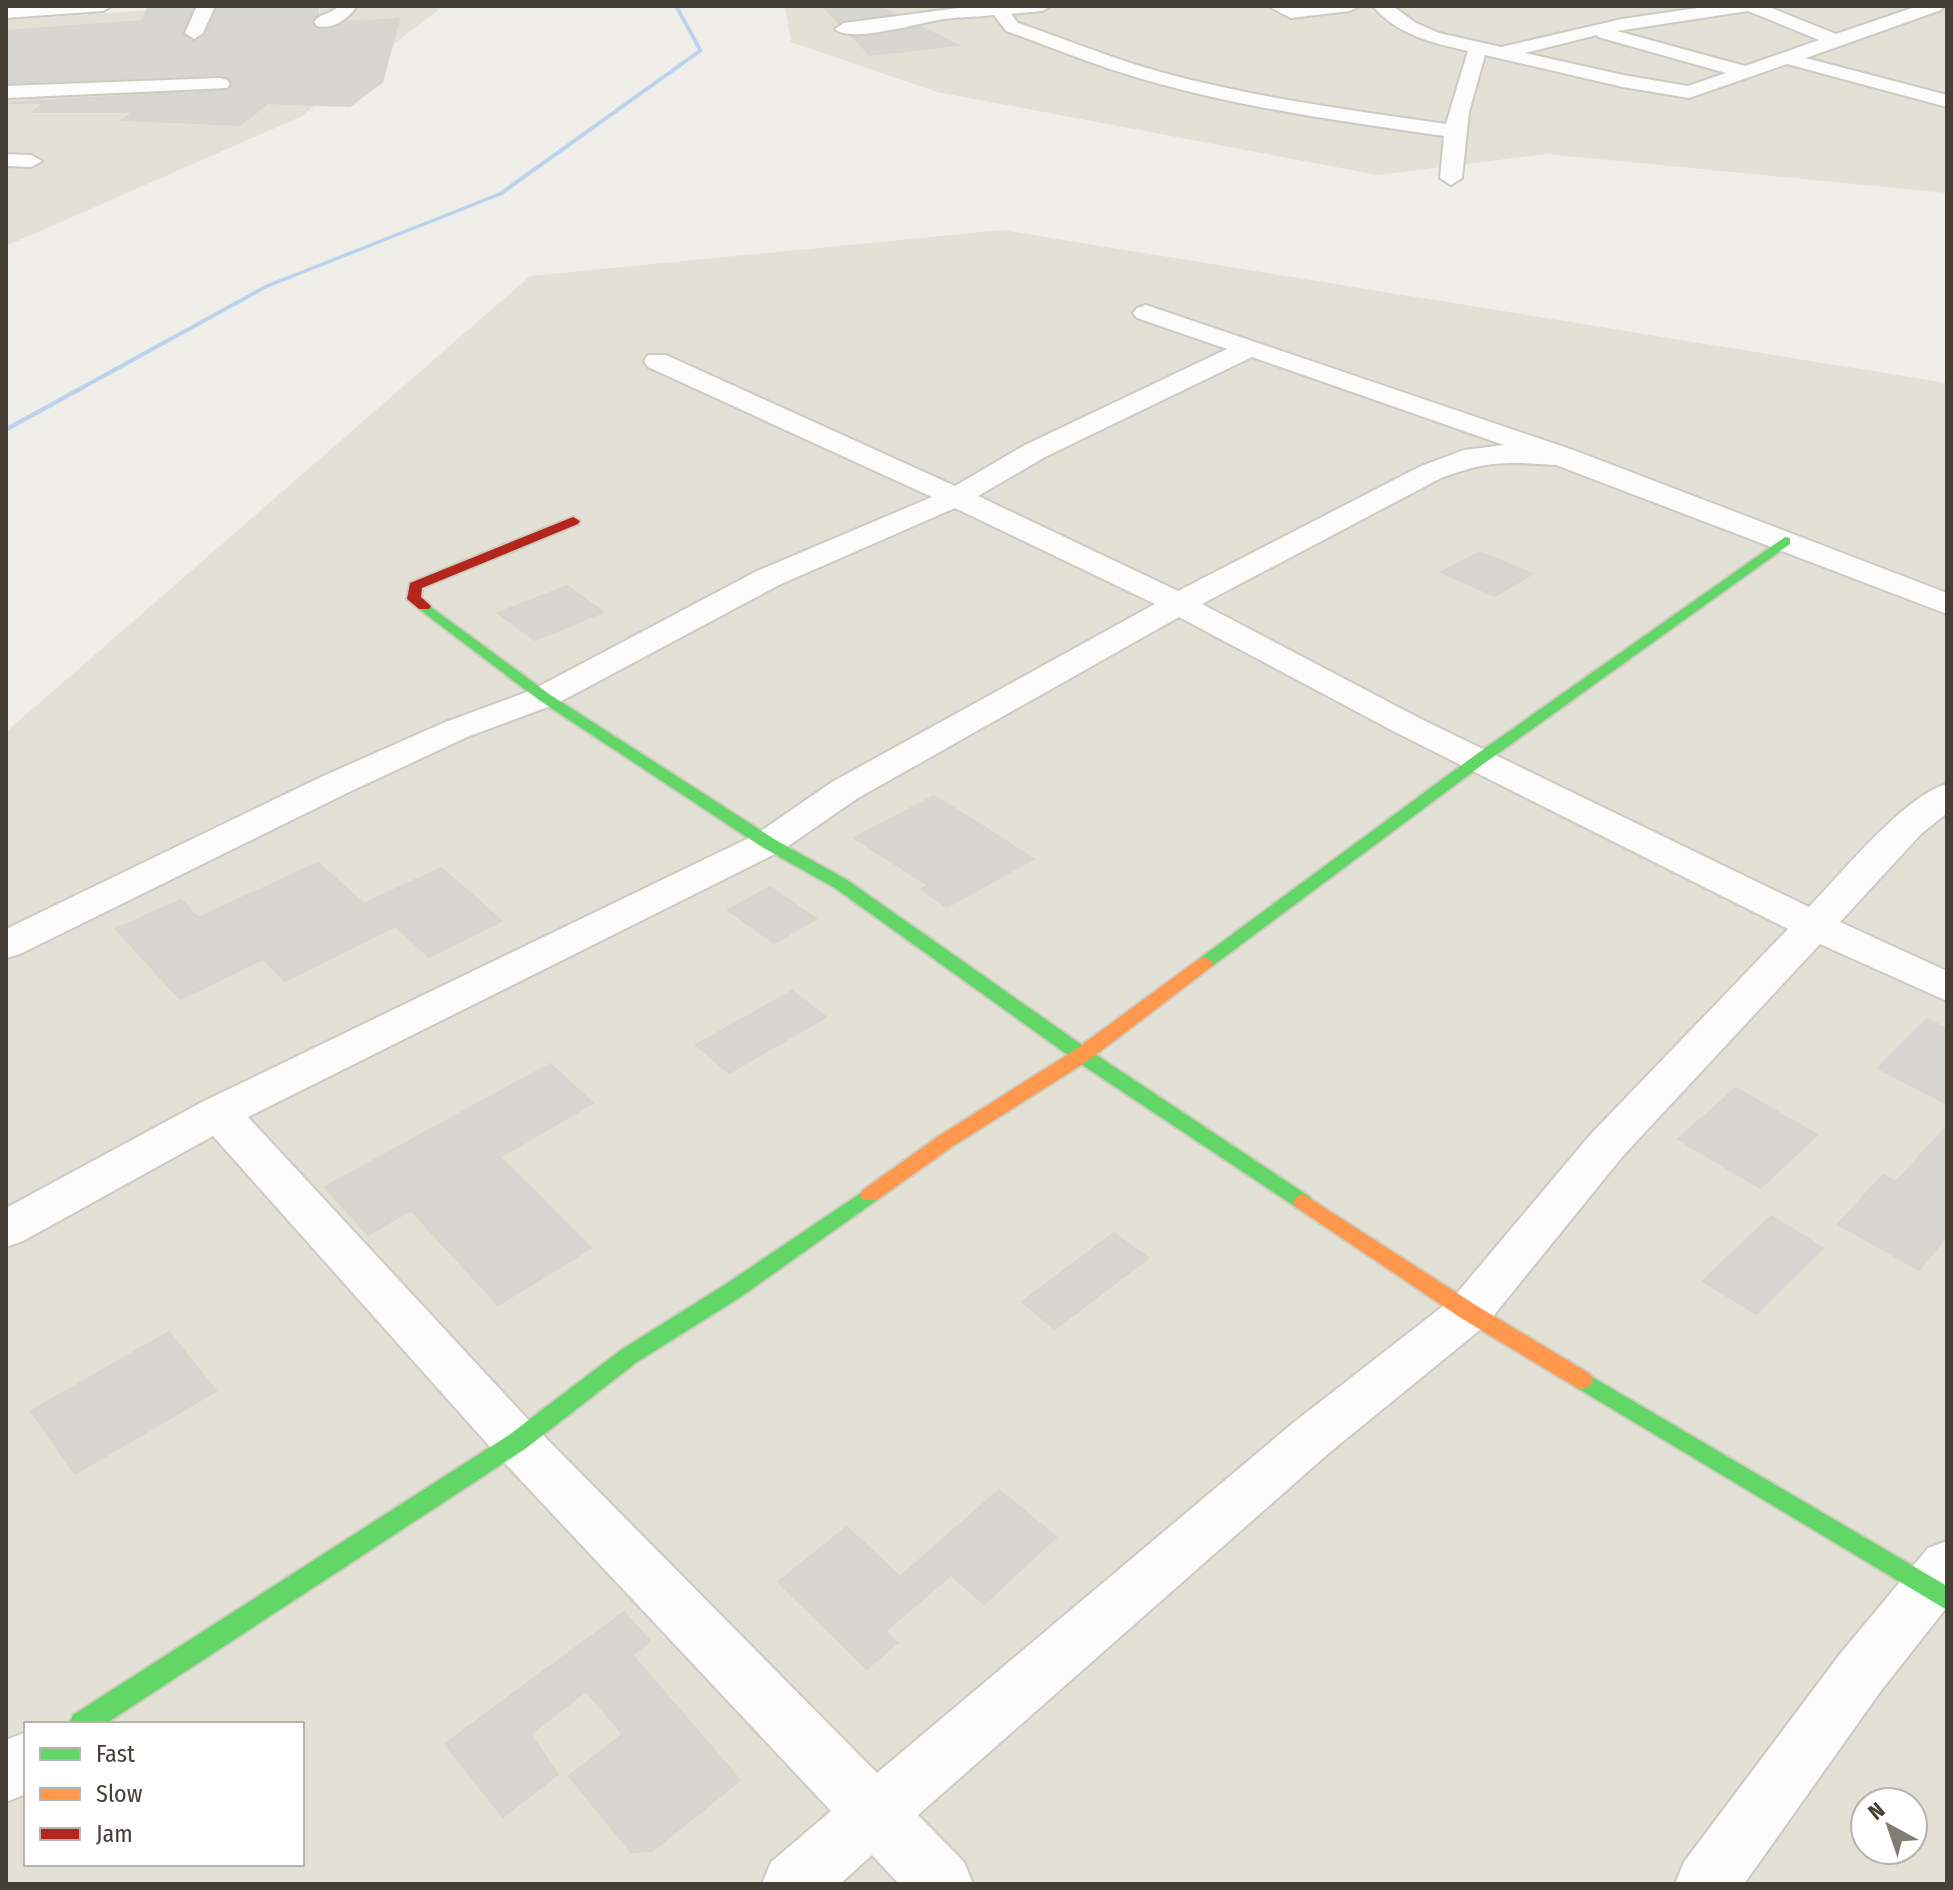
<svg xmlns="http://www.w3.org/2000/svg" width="1953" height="1890" font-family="'Fira Sans Condensed',sans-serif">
	<rect width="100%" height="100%" fill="#efeee8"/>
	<path fill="#e3e0d6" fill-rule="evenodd" d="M 207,6 L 443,6 L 300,117 L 6,246 L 6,20 Z
		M 785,6 L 1947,6 L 1947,193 L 1547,154 L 1378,175 L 937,92 L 791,42 Z
		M 1002,230 L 1947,383 L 1947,1884 L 6,1884 L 6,732 L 530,276 ZM 26,1724 L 302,1724 L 302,1864 L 26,1864 ZM 1865,1802 L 1913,1802 L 1913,1850 L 1865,1850 Z"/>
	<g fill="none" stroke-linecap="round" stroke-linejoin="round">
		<path fill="#bad2eb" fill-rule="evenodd" d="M 674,6 L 678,6 L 703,51 L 502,195 L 269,287 L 6,432 L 6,427 L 265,285 L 498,193 L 698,50 Z"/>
	</g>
	<path fill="#d8d6d0" stroke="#d7d5ce" stroke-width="2" d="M 149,6 L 194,6 L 182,34 L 192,42 L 206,34 L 218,6 L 318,6 L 318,14 L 311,22 L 315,28 L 323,30 L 346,22 L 399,19 L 382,82 L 350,106 L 268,103 L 240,125 L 122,120 L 135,112 L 33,112 L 44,103 L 6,103 L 229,90 L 232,82 L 220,75 L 6,83 L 6,31 L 143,21 Z
		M 823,6 L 878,6 L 893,14 L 839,23 Z
		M 920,27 L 958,45 L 870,55 L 853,37 Z
		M 1480,552 L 1532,574 L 1495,596 L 1441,572 Z
		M 567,586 L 603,612 L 535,640 L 498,613 Z
		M 934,796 L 989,830 L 1033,859 L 947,907 L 921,889 L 928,885 L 854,838 Z
		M 318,863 L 364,904 L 441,868 L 502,921 L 429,957 L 396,926 L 285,981 L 263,959 L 180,999 L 116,929 L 181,900 L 198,918 Z
		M 770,887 L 816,919 L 774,943 L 728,910 Z
		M 792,991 L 826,1017 L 729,1073 L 696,1045 Z
		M 1927,1019 L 1947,1029 L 1947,1104 L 1878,1068 Z
		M 550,1064 L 593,1103 L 500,1157 L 591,1248 L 498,1305 L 411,1210 L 368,1235 L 325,1187 Z
		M 1736,1088 L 1817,1135 L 1760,1188 L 1678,1139 Z
		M 1947,1126 L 1947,1236 L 1919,1270 L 1838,1224 L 1883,1175 L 1896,1182 Z
		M 1771,1216 L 1823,1248 L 1756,1314 L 1703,1281 Z
		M 1114,1233 L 1148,1258 L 1055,1329 L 1022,1302 Z
		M 169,1332 L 216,1391 L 75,1474 L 31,1411 Z
		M 999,1490 L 1056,1537 L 984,1604 L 951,1575 L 885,1631 L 897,1643 L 867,1669 L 778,1582 L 847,1527 L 900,1577 Z
		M 624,1612 L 650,1641 L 632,1655 L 740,1780 L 652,1851 L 631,1852 L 569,1776 L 623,1734 L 586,1691 L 530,1734 L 558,1774 L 503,1817 L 445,1744 Z"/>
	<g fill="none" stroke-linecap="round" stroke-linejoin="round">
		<g stroke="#cbcac4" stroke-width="4">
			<path id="street" d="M 28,6 L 112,6 L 103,11 L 6,18 L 6,8 Z
				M 197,6 L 215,6 L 203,33 L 194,39 L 185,33 Z
				M 339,6 L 357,6 C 348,19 333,30 317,26 L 314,22 C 320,13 332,14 339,6 Z
				M 974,6 L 1051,6 L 1042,11 L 1011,14 L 1018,23 C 1059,37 1099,53 1140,66 C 1239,96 1344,109 1446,124 L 1468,51 C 1433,43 1397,35 1373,6 L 1393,6 L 1416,23 L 1439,33 L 1501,47 L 1622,19 L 1711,6 L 1766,6 L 1836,34 L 1918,6 L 1944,6 L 1941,10 L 1806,58 L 1947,95 L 1947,107 L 1787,64 L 1689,98 L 1623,87 L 1485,55 L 1469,112 L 1462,178 L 1451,185 L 1440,178 L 1444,136 C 1338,121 1229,106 1126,74 C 1086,62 1046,45 1006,31 L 994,15 C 977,17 960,17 944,19 C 922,22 850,44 835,29 L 844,23 ZM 1748,11 L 1819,40 L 1745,66 L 1617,31 ZM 1597,35 L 1598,37 L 1726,73 L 1688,86 L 1623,75 L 1525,53 Z
				M 1268,6 L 1359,6 L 1350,11 L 1291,18 Z
				M 220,78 L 227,80 L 230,84 L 227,88 L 6,98 L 6,86 Z
				M 6,154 L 31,155 L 42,161 L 31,167 L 6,166 Z
				M 1146,305 L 1576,451 L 1947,593 L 1947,614 L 1556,465 C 1505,462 1490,460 1441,478 L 1202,604 L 1421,719 L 1809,907 C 1841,874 1905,795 1947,784 L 1947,813 L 1921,834 L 1840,922 L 1947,971 L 1947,1001 L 1820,944 L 1622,1157 L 1486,1325 L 1329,1453 L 918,1815 L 964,1862 L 973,1884 L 899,1884 L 872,1855 L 840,1884 L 762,1884 L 771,1862 L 831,1811 L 499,1457 L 213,1136 L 23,1241 L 6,1247 L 6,1208 L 202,1102 L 755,835 L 832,782 L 1155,604 L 955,508 L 779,585 L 556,704 L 467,737 L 347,793 L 20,954 L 6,958 L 6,929 L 321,777 L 443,723 L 532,690 L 757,571 L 932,497 L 648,367 L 644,361 L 648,355 L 666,355 L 955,486 L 1025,445 L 1227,349 L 1137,318 L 1133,313 L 1137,308 ZM 1252,357 L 1504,445 L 1464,450 L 1421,466 L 1178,591 L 978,496 L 1045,457 ZM 1179,617 L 1397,733 L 1788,929 L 1590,1135 L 1452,1299 L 1293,1423 L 877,1773 L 535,1427 L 248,1117 L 781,851 L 858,798 Z
				M 1947,1541 L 1947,1607 L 1880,1692 L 1744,1884 L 1675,1884 L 1684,1862 L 1840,1654 L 1928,1548 Z
				M 26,1732 L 26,1794 L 6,1802 L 6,1740 Z"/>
		</g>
		<g stroke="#cecbbf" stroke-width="4">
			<path id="fast" d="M 1785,537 L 1790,538 L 1790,544 L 1486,762 L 1211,967 L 1199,967 L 1196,963 L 1199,959 L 1474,756 Z
				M 424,602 L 549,694 L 774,839 L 847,880 L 1089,1050 L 1310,1197 L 1313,1202 L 1310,1207 L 1296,1207 L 1075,1060 L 835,888 L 762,847 L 539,700 L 419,609 L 417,606 Z
				M 870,1187 L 877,1190 L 880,1195 L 877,1200 L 742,1296 L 637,1362 L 525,1449 L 105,1724 L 69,1724 L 73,1715 L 509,1435 L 621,1350 L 726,1284 Z
				M 1582,1371 L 1947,1586 L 1947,1610 L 1574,1386 L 1571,1380 L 1574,1374 Z"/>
		</g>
		<g stroke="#cecbbf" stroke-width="4">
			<path id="slow" d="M 1205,957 L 1214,963 L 1211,967 L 1089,1060 L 953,1146 L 877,1200 L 863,1200 L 860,1195 L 863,1190 L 939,1136 L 1075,1050 L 1199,959 Z
				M 1303,1194 L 1477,1306 L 1590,1374 L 1593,1380 L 1590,1386 L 1582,1389 L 1574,1386 L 1461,1318 L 1296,1207 L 1293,1202 L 1296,1197 Z"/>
		</g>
		<g stroke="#cecbbf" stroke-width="4">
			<path id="jam" d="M 573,517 L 580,521 L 578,524 L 422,588 L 421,597 L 431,606 L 429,609 L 419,609 L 407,599 L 410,583 Z"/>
		</g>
		<use href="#street" fill="#fdfcfc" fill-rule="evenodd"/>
		<use href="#fast" fill="#63d668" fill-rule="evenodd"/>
		<use href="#slow" fill="#ff974d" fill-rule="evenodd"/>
		<use href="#jam" fill="#b3261e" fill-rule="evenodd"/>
	</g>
	<rect width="1953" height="1890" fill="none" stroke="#444035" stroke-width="16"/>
	<rect x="24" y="1722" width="280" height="144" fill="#ffffff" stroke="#b4b3ae" stroke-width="2"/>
	<rect x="40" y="1748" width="40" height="12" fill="#63d668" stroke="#b4b3ae" stroke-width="2"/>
	<text x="96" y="1762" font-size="24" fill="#444035">Fast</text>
	<rect x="40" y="1788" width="40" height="12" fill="#ff974d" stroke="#b4b3ae" stroke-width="2"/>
	<text x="96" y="1802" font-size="24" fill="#444035">Slow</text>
	<rect x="40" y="1828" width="40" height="12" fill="#b3261e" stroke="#b4b3ae" stroke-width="2"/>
	<text x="96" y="1842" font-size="24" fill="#444035">Jam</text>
	<g transform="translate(1889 1826) rotate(320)"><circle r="38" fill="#ffffff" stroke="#b4b3ae" stroke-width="2"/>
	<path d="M0-6L14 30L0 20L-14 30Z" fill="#807d74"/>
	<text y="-12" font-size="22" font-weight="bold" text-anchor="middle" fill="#444035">N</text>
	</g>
</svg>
